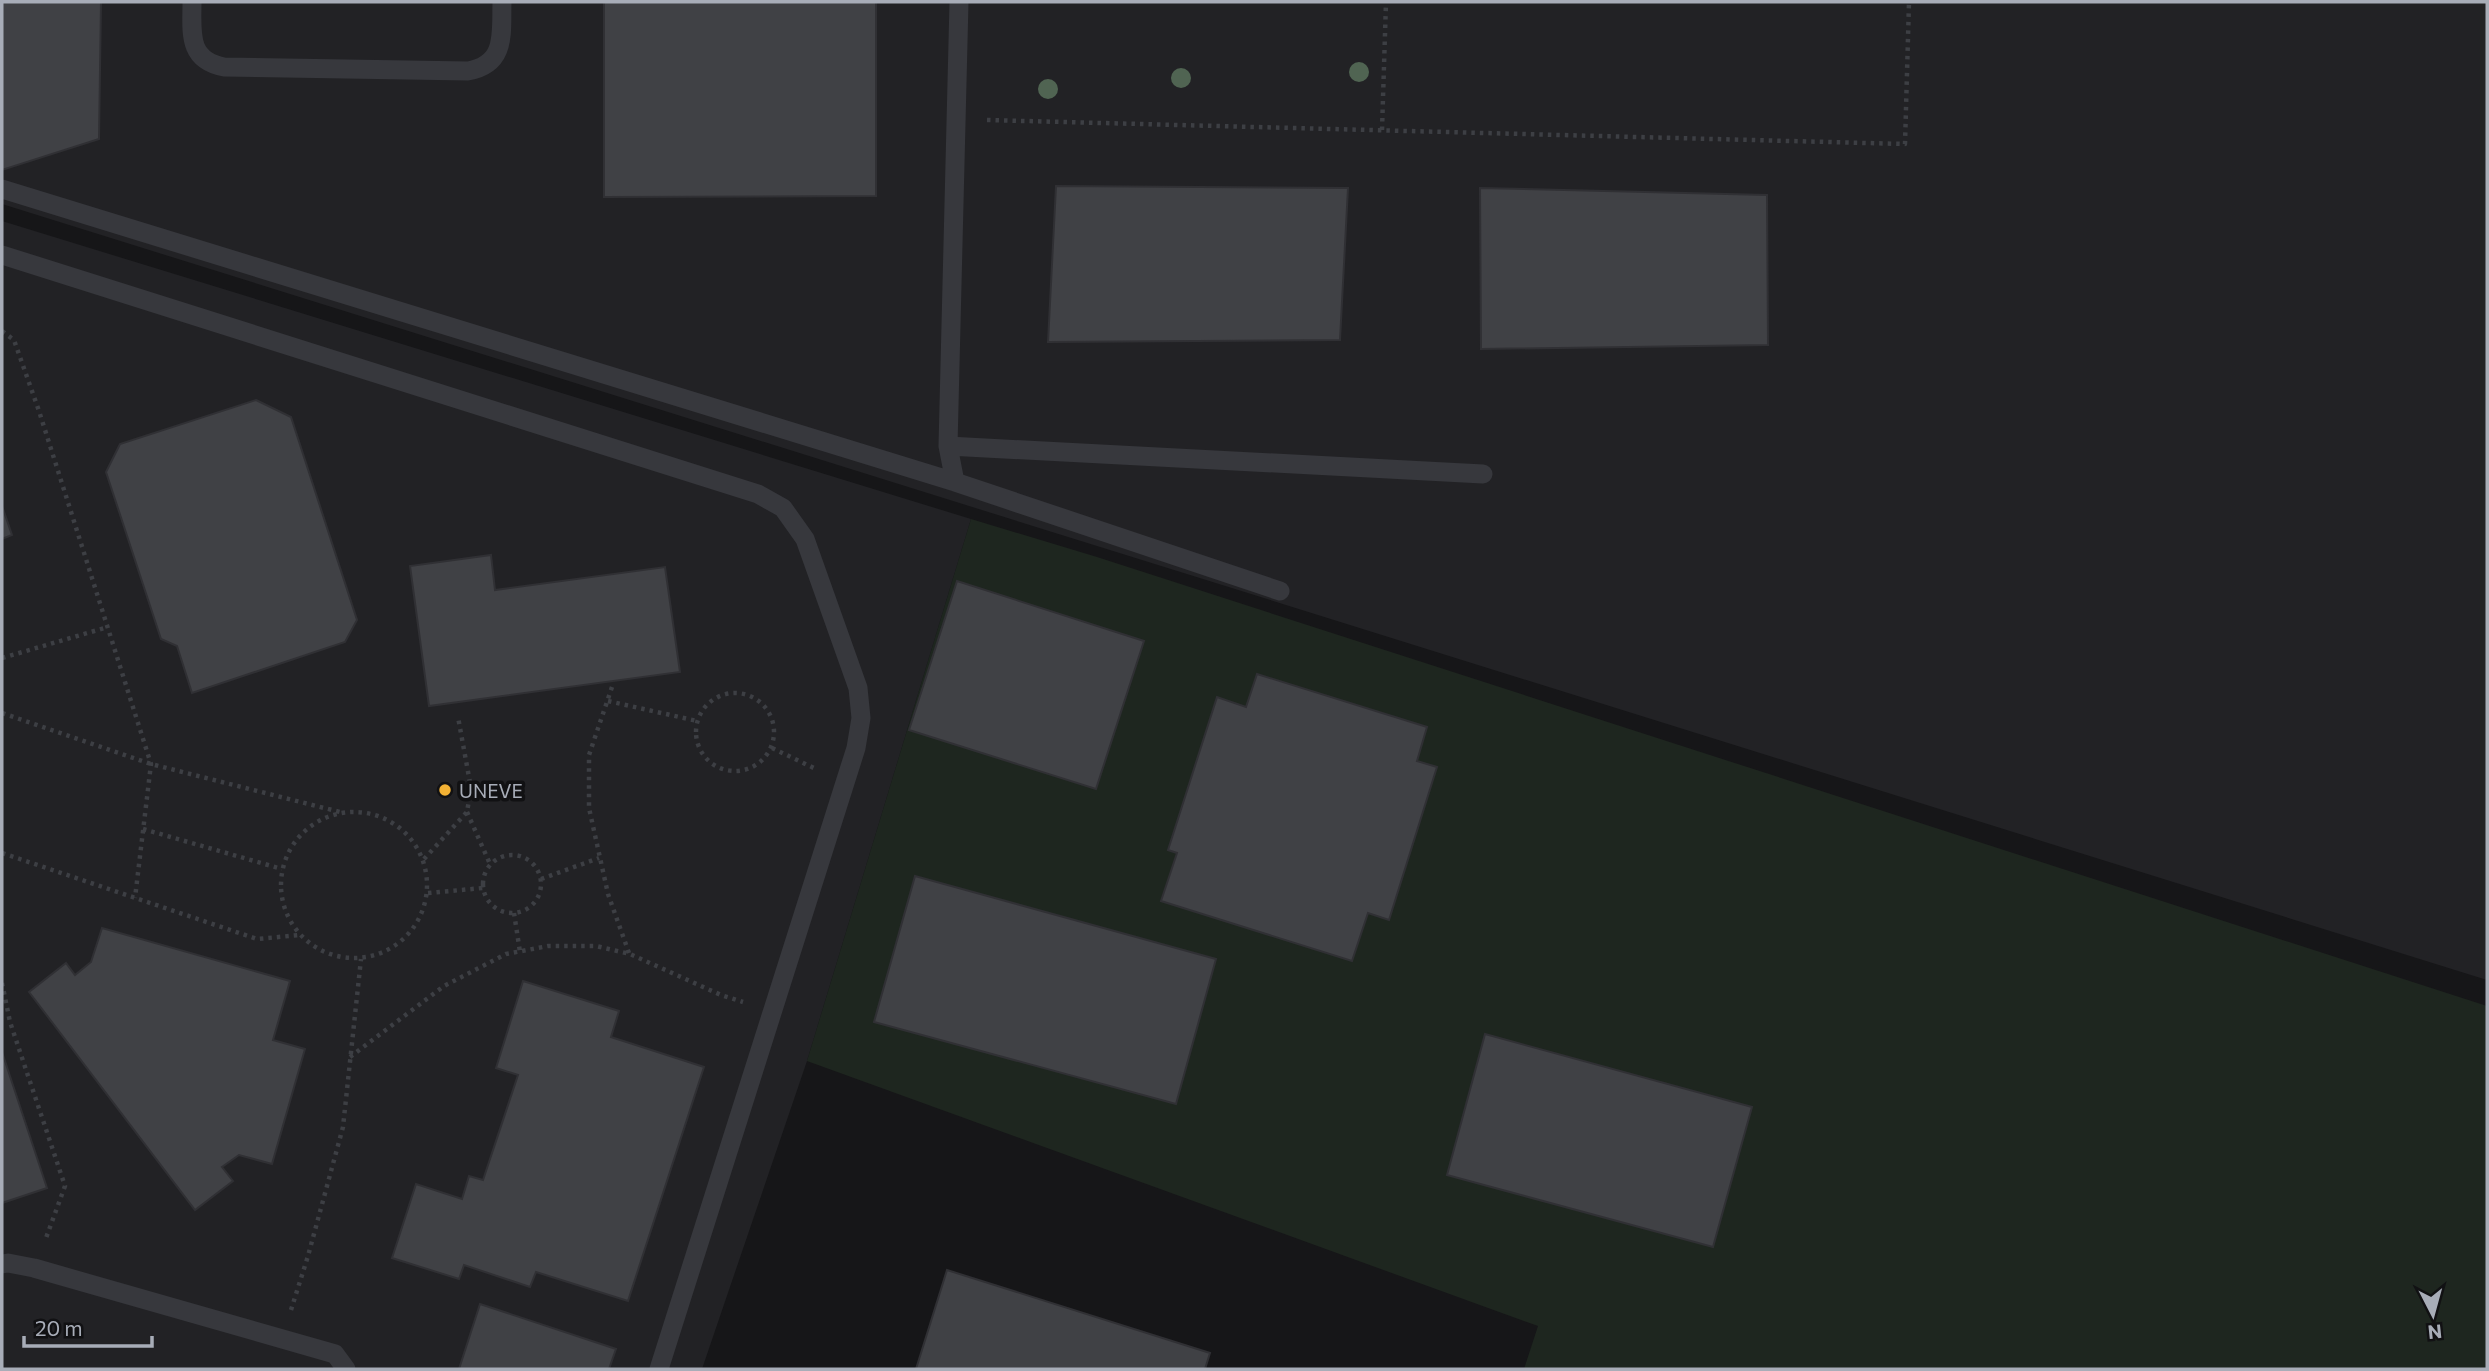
<svg xmlns="http://www.w3.org/2000/svg" width="2489" height="1371" font-family="Commissioner,sans-serif">
	<rect width="100%" height="100%" fill="#161618"/>
	<path fill="#222225" d="M 2,2 L 2487,2 L 2487,980 L 2,204 Z
		M 2,221 L 971,519 L 807,1061 L 702,1369 L 2,1369 Z"/>
	<path fill="#1e261f" d="M 971,519 L 1097,557 L 2487,1006 L 2487,1369 L 1524,1369 L 1538,1326 L 807,1061 Z"/>
	<path fill="#404145" stroke="#303034" stroke-width="2" d="M 2,2 L 101,2 L 99,139 L 2,170 Z
		M 604,2 L 876,2 L 876,196 L 604,197 Z
		M 1056,186 L 1348,188 L 1340,340 L 1048,342 Z
		M 1480,188 L 1767,195 L 1768,345 L 1481,349 Z
		M 256,400 L 291,417 L 357,620 L 345,642 L 192,693 L 177,646 L 161,639 L 106,472 L 120,444 Z
		M 2,506 L 12,535 L 2,539 Z
		M 491,555 L 495,590 L 665,567 L 680,672 L 429,706 L 410,566 Z
		M 957,581 L 1144,641 L 1096,789 L 909,730 Z
		M 1257,674 L 1427,727 L 1417,761 L 1437,767 L 1389,920 L 1368,913 L 1352,961 L 1161,901 L 1177,853 L 1168,850 L 1217,697 L 1246,707 Z
		M 915,876 L 1216,959 L 1176,1104 L 874,1022 Z
		M 102,928 L 290,981 L 273,1040 L 305,1049 L 272,1164 L 239,1155 L 222,1167 L 233,1181 L 195,1210 L 29,992 L 66,963 L 75,975 L 91,962 Z
		M 523,981 L 619,1011 L 611,1037 L 704,1067 L 628,1301 L 536,1272 L 530,1287 L 464,1265 L 459,1279 L 392,1258 L 416,1184 L 462,1199 L 469,1176 L 483,1180 L 518,1075 L 496,1068 Z
		M 1485,1034 L 1752,1107 L 1713,1247 L 1447,1175 Z
		M 2,1052 L 47,1188 L 2,1203 Z
		M 947,1270 L 1210,1353 L 1205,1369 L 916,1369 Z
		M 480,1304 L 616,1349 L 609,1369 L 459,1369 Z"/>
	<g fill="none" stroke-linecap="round" stroke-linejoin="round">
		<path stroke="#3d3f44" stroke-width="4.5" stroke-dasharray="3.5 5" stroke-linecap="butt" d="M 987,120 L 1905,144 L 1909,2
			M 1382,130 L 1386,2
			M 2,331 L 14,340 L 39,411 L 151,764 L 135,898
			M 2,658 L 108,627
			M 612,687 L 589,755 L 589,808 L 608,894 L 629,953
			M696 732a39 39 0 1 1 78 0a39 39 0 1 1-78 0Z
			M 608,701 L 697,721
			M 2,713 L 151,764 L 340,812
			M 772,748 L 818,770
			M 467,812 L 490,864
			M281 885a73 73 0 1 1 146 0a73 73 0 1 1-146 0Z
			M 143,829 L 282,869
			M 2,853 L 257,939 L 300,935
			M483 884a29 29 0 1 1 58 0a29 29 0 1 1-58 0Z
			M 424,859 L 467,812 L 471,788 L 458,717
			M 541,879 L 599,858
			M 428,893 L 483,888
			M 514,913 L 520,952
			M 2,983 L 10,1022 L 65,1186 L 46,1238
			M 350,1057 L 444,986 L 506,954 L 548,946 L 596,946 L 630,954 L 721,995 L 743,1002
			M 291,1310 L 308,1256 L 343,1127 L 361,959"/>
		<path stroke="#37383d" stroke-width="19" d="M 192,2 C 192,32 187,60 224,67 L 468,71 C 507,64 501,33 502,2
			M 2,189 L 955,482 L 948,446 L 959,2
			M 2,255 L 758,494 L 783,508 L 805,539 L 858,688 L 861,718 L 856,748 L 659,1369
			M 948,446 L 1483,474
			M 955,482 L 1280,591
			M 2,1264 L 8,1263 L 34,1268 L 335,1354 L 346,1369"/>
	</g>
	<g fill="#506452">
		<circle cx="1359" cy="72" r="10"/>
		<circle cx="1181" cy="78" r="10"/>
		<circle cx="1048" cy="89" r="10"/>
	</g>
	<circle fill="#f2b134" stroke="#111113" stroke-width="2.5" cx="445" cy="790" r="7"/>
	<g text-anchor="middle" dominant-baseline="central" stroke-width="7" stroke-linejoin="round" paint-order="stroke">
		<g font-size="19" fill="#a8adb8" stroke="#111113" text-anchor="start">
			<text x="459" y="790">UNEVE</text>
		</g>
	</g>
	<rect width="2489" height="1371" fill="none" stroke="#a8adb8" stroke-width="7"/>
	<g transform="translate(2433 1315) rotate(174)" stroke="#111113" stroke-width="5" paint-order="stroke">
	<path d="M0-5L12 26L0 18L-12 26Z" fill="#a8adb8"/>
	<text y="-10" font-size="19" font-weight="bold" text-anchor="middle" fill="#a8adb8">N</text>
	</g>
	<path d="M24 1336v10h128v-10" fill="none" stroke="#a8adb8" stroke-width="3.5"/>
	<text x="35" y="1336" font-size="21" fill="#a8adb8" stroke="#111113" stroke-width="5" paint-order="stroke">20 m</text>
</svg>
